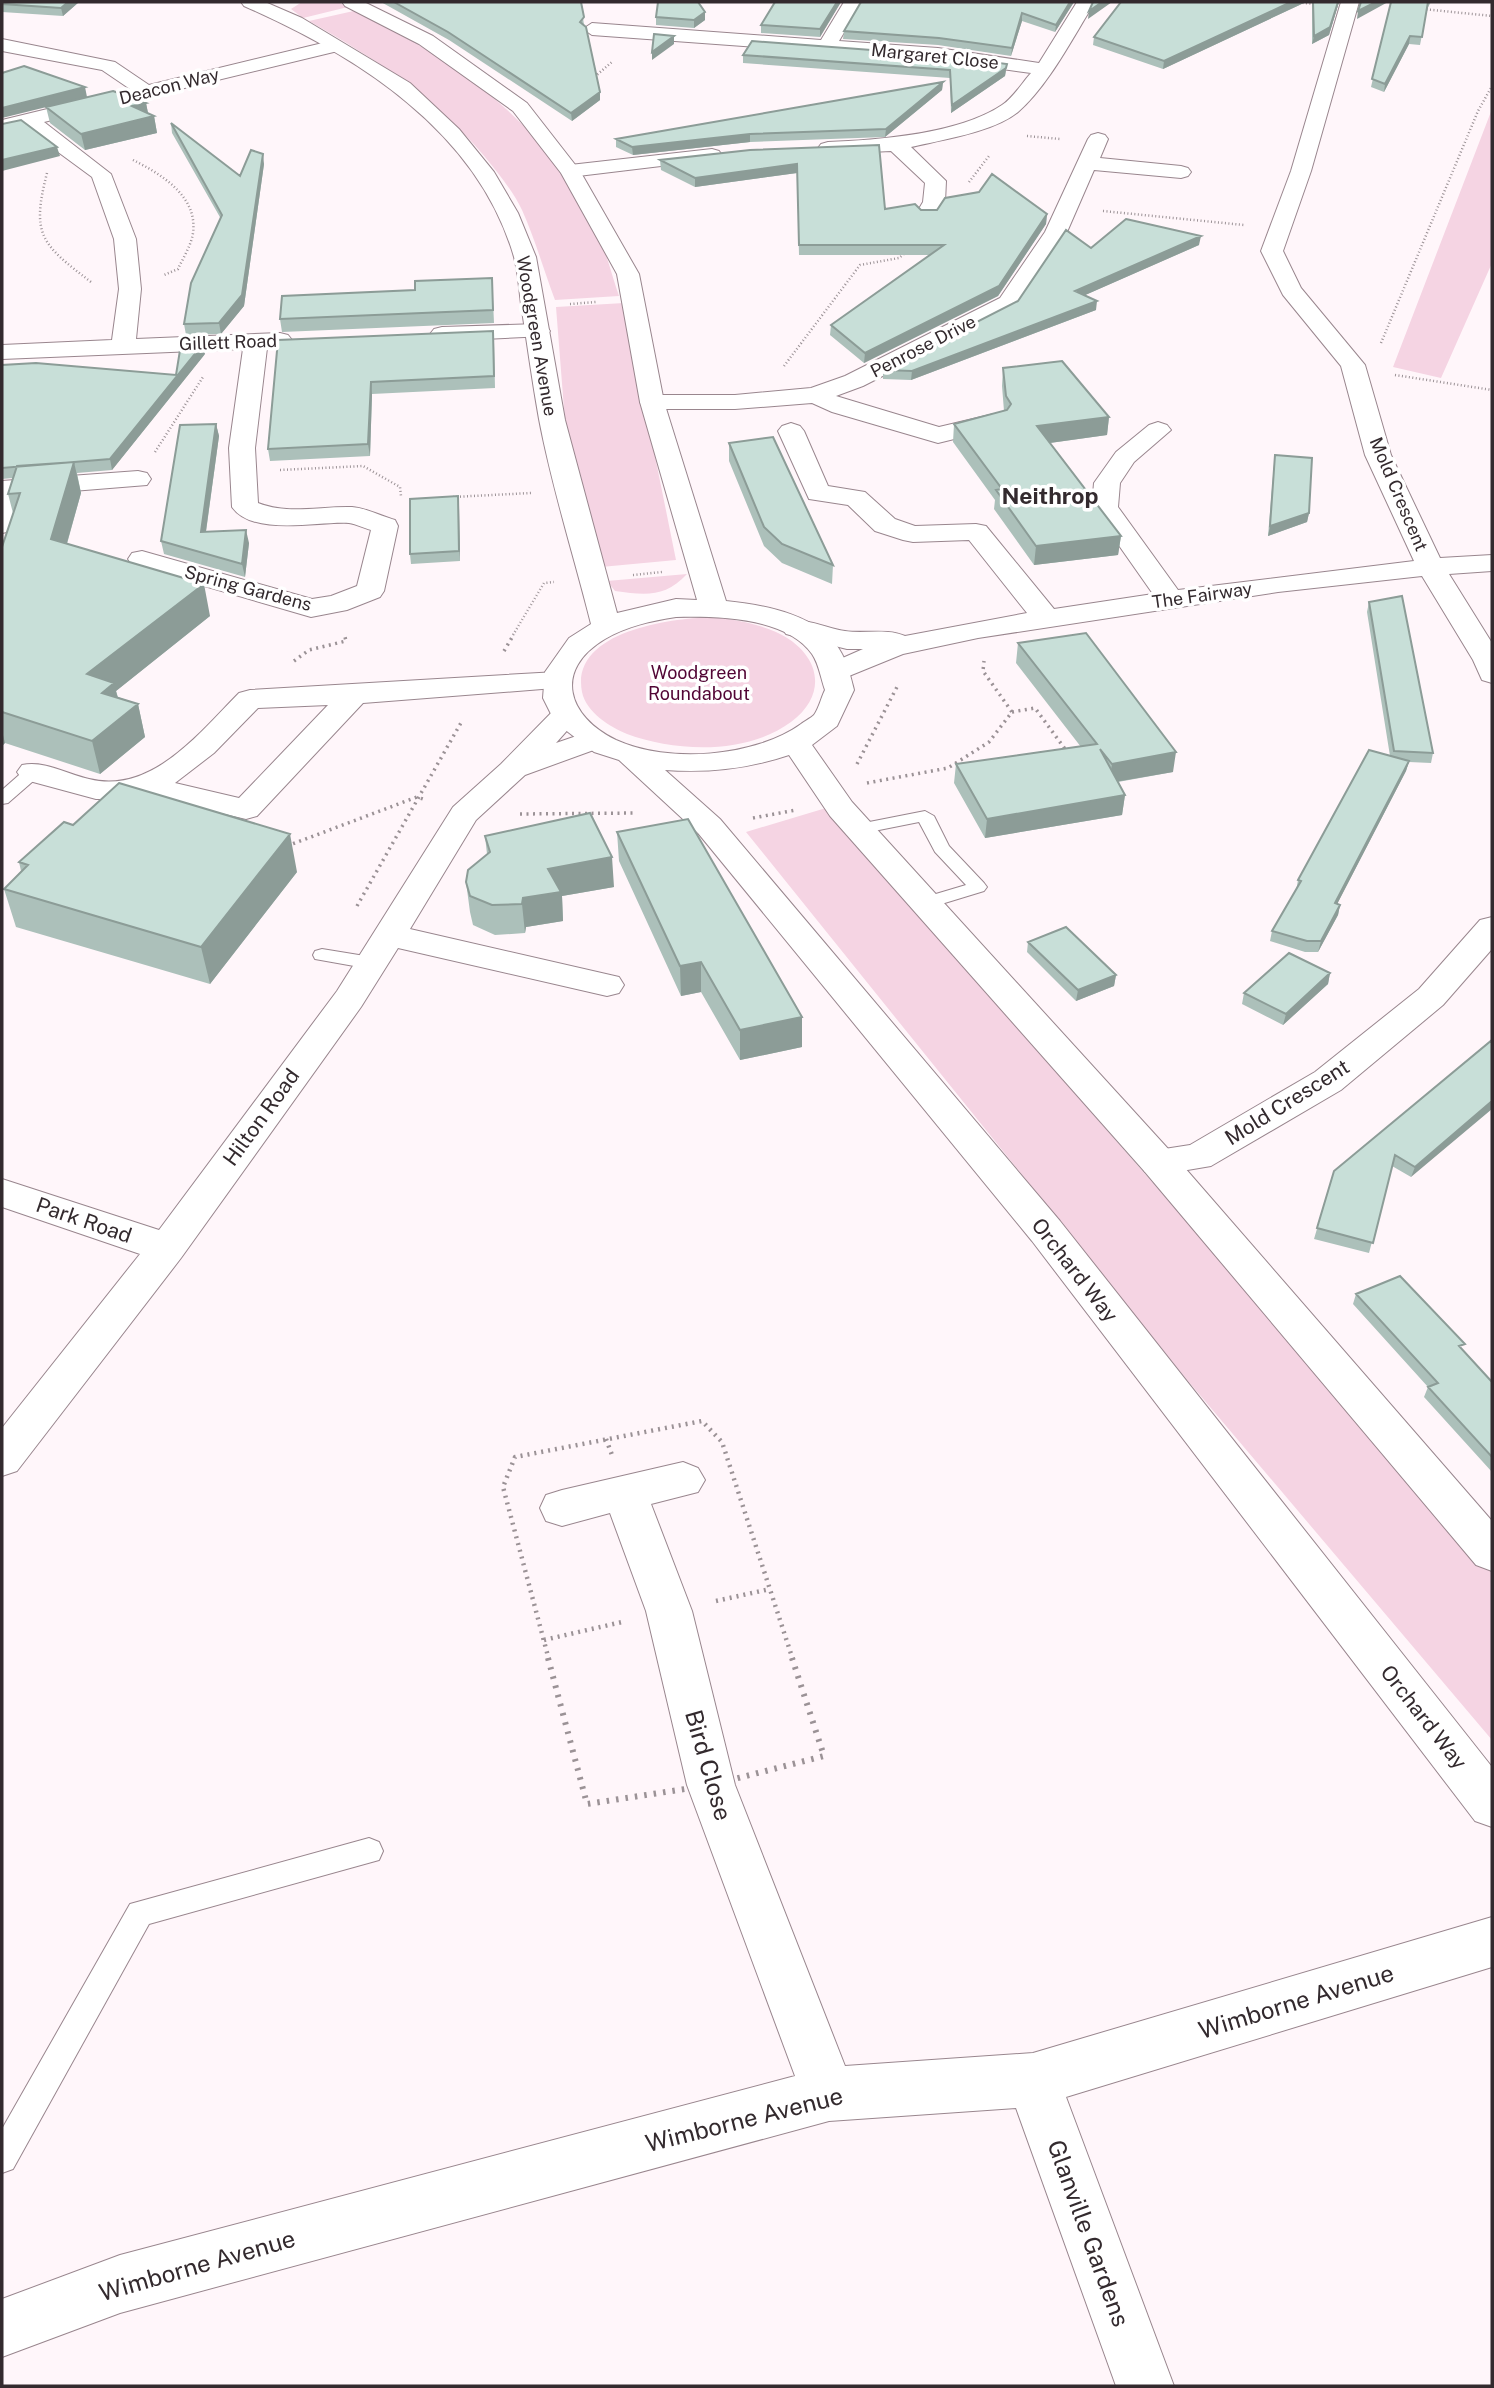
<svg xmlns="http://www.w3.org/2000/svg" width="1494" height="2388" font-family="'Public Sans',sans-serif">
	<rect width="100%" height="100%" fill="#fff6fa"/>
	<path fill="#f5d4e3" d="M 302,2 L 338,2 L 348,7 L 303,18 L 291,9 Z
		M 358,10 C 458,65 542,119 594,225 C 605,247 611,273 619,296 L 555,300 C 544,271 535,239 522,210 C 513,191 498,173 485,157 C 434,96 377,60 309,21 Z
		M 1492,109 L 1492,263 L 1441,378 L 1393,367 Z
		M 624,303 L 676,560 L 601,567 L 566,434 L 556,307 Z
		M 687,574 C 665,598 645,595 615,591 L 607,581 Z
		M 714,617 C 735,620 756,623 776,632 C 818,651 831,692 791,722 C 746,755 676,752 627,734 C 610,727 586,712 582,692 C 570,630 674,618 714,617 Z
		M 826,808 L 1492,1572 L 1492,1740 L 1188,1381 L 746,832 Z"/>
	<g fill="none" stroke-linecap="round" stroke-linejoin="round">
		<g stroke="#99868e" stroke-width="2">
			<path id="lane" d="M 33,767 L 42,772 L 39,776 L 8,803 L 2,804 L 2,790 L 27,768 Z
				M 925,811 L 934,816 L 949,846 L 984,883 L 987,887 L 984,891 L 925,909 L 919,907 L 916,903 L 919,899 L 966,885 L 935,852 L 919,822 L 859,834 L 850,829 L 859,824 Z
				M 322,949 L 371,957 L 378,959 L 380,963 L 378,967 L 371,969 L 315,959 L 313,955 L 315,951 Z
				M 369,1838 L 379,1842 L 383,1851 L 379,1860 L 149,1924 L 13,2169 L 2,2173 L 2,2129 L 130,1904 Z"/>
		</g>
		<g stroke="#99868e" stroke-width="2">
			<path id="street" d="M 844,2 L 862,2 L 839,41 L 938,48 L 1039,63 L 1077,2 L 1095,2 C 1073,37 1049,85 1018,112 C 994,132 941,140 911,147 L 946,181 L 945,202 L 936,217 L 920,217 L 917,212 L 923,202 L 925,183 L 891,151 L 828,154 L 821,152 L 818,148 L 821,144 L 828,142 C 879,140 959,134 1002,105 C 1013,98 1022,83 1031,73 L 938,60 L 592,35 L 583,29 L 592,23 L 821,40 Z
				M 1341,2 L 1359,2 L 1311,171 L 1283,251 L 1301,288 L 1365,365 L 1391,455 L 1440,558 L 1492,555 L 1492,571 L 1449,574 L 1492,643 L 1492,683 L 1482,680 L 1473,660 L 1422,576 L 1278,592 L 978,638 L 903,654 L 849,676 L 839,679 L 829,676 L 824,670 L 829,664 L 863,649 L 847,649 L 786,634 L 782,628 L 786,622 C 805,617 826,628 845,631 C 865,634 887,628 905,636 L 1027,613 L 969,540 L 913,542 L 903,540 L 875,531 L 848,505 L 809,499 L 778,431 L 782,426 L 791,423 L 800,426 L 804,431 L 828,486 L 865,492 L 895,519 L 915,526 L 976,524 L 986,526 L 1054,609 L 1153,594 L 1092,507 L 1094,483 L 1116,452 L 1149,425 L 1158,422 L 1167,425 L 1171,430 L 1134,462 L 1120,483 L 1118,507 L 1178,590 L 1414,561 L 1365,455 L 1341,366 L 1283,295 L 1261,251 L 1291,171 Z
				M 2,39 L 115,62 L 149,85 L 335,40 L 344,46 L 342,50 L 44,122 L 111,174 L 136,239 L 141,289 L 136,339 L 280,333 L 288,335 L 292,340 L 288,345 L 267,348 L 255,448 L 258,503 C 289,515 320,506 352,507 C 366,508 381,516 395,520 L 398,526 L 384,591 L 380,597 L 347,610 L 311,617 L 132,565 L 128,559 L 132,553 L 142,551 L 312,599 L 331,596 L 357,586 L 371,530 C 364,528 356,524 349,523 C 319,521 253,537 232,507 L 229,448 L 243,349 L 2,359 L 2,345 L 112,340 L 119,289 L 114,239 L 92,177 L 24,127 L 2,132 L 2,120 L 130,89 L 102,70 L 2,51 Z
				M 1098,133 L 1105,135 L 1108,139 L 1100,158 L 1181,166 L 1188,168 L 1191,172 L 1188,176 L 1181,178 L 1094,170 L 1067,232 L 1016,308 L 863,386 L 836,396 L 939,427 L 994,414 L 1003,417 L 1007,422 L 1003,427 L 938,443 L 832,412 L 812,403 L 735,409 L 652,409 L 643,407 L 640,402 L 643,397 L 652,395 L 735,395 L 811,388 L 845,376 L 1000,298 L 1045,232 L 1088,139 L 1091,135 Z
				M 712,149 L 719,151 L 722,155 L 719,159 L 570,177 L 563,175 L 560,171 L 563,167 L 570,165 Z
				M 538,324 L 546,326 L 550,331 L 546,336 L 442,341 L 434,339 L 430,334 L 434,329 L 442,327 Z
				M 138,471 L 147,473 L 151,479 L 147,485 L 23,495 L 12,531 L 2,533 L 2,481 Z
				M 557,672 L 567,675 L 572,681 L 567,687 L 363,703 L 257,816 L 246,819 L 145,795 L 128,799 L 96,799 L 22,779 L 17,772 L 22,765 C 44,760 67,774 89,779 C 152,795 200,732 239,693 L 250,690 ZM 328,705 L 239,798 L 175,783 L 214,753 L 258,708 Z
				M 565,707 L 576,710 L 580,716 L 556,743 L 591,731 L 602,733 L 606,740 L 602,747 L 525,775 L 476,820 L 410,929 L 619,977 L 624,985 L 619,993 L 607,996 L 398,948 L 361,1007 L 181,1258 L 17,1471 L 2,1476 L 2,1428 L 140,1254 L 2,1207 L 2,1179 L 159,1230 L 337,991 L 453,807 L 501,764 L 554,710 Z
				M 1492,917 L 1492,949 L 1443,1005 L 1341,1090 L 1211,1166 L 1158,1175 L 1145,1172 L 1139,1162 L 1145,1152 L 1190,1145 L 1315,1072 L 1419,989 L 1480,920 Z
				M 683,1462 L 698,1468 L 705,1480 L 698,1492 L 651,1504 L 692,1611 L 735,1785 L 845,2066 L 1033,2053 L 1492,1917 L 1492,1967 L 1066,2097 L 1174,2386 L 1116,2386 L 1016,2108 L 829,2121 L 120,2313 L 2,2357 L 2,2299 L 120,2255 L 795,2076 L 687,1785 L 646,1611 L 610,1513 L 562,1526 L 546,1521 L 540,1508 L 546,1495 L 562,1490 Z"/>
		</g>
		<g stroke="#99868e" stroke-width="2">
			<path id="secondary" d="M 241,2 L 265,2 L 302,18 L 410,83 L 459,129 L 494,172 L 518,213 L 536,257 L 565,420 L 617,613 L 676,599 L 697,600 L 640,402 L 617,274 L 561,173 L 513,111 L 419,44 L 345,6 L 342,2 L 364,2 L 433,36 L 527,103 L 580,171 L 639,274 L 664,402 L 726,601 C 765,605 822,615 842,654 C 848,665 851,678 854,690 L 837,726 L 812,745 L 852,802 L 1171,1152 L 1492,1521 L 1492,1571 L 1476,1565 L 1145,1172 L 830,816 L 789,755 C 747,769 708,773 665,770 L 720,819 L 1060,1221 L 1492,1767 L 1492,1827 L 1475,1821 L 1032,1241 L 698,833 L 619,760 L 594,752 L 555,722 L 543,698 L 545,672 L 569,638 L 591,624 C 574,556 552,488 539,419 C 532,381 527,342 521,304 C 519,288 518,272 514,257 C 478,131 356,55 244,6 ZM 676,617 C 717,616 786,617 812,654 C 819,664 821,679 825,690 C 821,698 819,708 814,715 C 811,718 805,721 801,724 C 755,757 668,764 616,740 C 567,716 553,670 605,639 C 627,626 651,621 676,617 Z"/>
		</g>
		<path stroke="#9b9296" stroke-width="2.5" stroke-dasharray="1 2.5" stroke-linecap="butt" d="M 1292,2 L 1316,4
			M 1423,9 L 1492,16
			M 592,79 L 612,62
			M 1027,136 L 1060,139
			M 133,160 C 161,174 198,196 193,233 C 191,246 183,258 178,269 L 164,275
			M 47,173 C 31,235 41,244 91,282
			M 969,182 L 989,156
			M 1103,211 L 1244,225
			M 570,304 L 596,302
			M 1381,343 L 1478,111 L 1492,86
			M 784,366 L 860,265 L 899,258 L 905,253
			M 1395,375 L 1492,390
			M 155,452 L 203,377
			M 280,470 L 363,466 L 400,487 L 401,496
			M 453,497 L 531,493
			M 633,575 L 662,572
			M 513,635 L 544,583 L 554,582"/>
		<path stroke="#9b9296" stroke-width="3.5" stroke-dasharray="2 4.5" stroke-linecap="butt" d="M 504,651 L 514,634
			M 294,661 L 309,650 L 346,641 L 345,637
			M 1012,712 L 1035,708 L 1068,753
			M 857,764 L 898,685
			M 867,783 L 948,768 L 989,742 L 1012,712 L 983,671 L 984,661
			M 520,814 L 637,813
			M 753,818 L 796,810
			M 287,846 L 417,797 L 426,800
			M 357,906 L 462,721"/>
		<path stroke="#9b9296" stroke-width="4.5" stroke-dasharray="2 5" stroke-linecap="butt" d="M 606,1439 L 612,1455
			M 716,1601 L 770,1589
			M 544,1640 L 622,1622
			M 549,1660 L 503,1487 L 515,1457 L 702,1421 L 722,1442 L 793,1660"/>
		<path stroke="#9b9296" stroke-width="6" stroke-dasharray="2.5 7" stroke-linecap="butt" d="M 548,1658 L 587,1804 L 711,1785 L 824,1756 L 792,1658"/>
		<use href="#lane" fill="#fff" fill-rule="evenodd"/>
		<use href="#street" fill="#fff" fill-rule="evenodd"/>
		<use href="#secondary" fill="#fff" fill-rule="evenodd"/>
	</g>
	<path fill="#acc0ba" d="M 2,2 L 79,2 L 63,16 L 2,12 Z
		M 381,2 L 583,2 L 581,3 L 584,25 L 600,100 L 572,121 L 449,40 Z
		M 775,2 L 841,2 L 820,37 L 761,33 L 761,25 Z
		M 1074,2 L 1055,32 L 1022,21 L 1011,56 L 938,45 L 843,39 L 844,31 Z
		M 1121,2 L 1306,2 L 1163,69 L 1093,45 L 1094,37 Z
		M 1312,2 L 1339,2 L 1329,35 L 1312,44 Z
		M 1391,2 L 1431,2 L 1427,9 L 1420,45 L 1409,44 L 1384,92 L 1371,87 Z
		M 656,17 L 705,20 L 694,28 L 656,25 Z
		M 743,55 L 1007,64 L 1005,76 L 951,113 L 950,78 L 743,63 Z
		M 943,82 L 942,90 L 885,137 L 750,142 L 633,155 L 616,147 L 616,139 Z
		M 146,103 L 148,113 L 154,116 L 157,133 L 85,150 L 50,123 L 46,107 Z
		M 171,123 L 240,176 L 264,164 L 244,306 L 221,334 L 186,335 L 184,324 L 221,219 L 172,133 Z
		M 750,150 L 885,209 L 1047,214 L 1046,224 L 998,296 L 864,363 L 830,335 L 831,325 L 930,255 L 799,255 L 797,173 L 695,187 L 661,170 L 660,160 Z
		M 1199,245 L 1085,295 L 1096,310 L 911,380 L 883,379 L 883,370 L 1018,301 L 1091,248 Z
		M 492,278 L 494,323 L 282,332 L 280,319 L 415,290 Z
		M 278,340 L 494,342 L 495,388 L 372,394 L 370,456 L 270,461 L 268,449 Z
		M 205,354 L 112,470 L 77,473 L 81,493 L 67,544 L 210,616 L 116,691 L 118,697 L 138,704 L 145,737 L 100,774 L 5,743 L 2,746 L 2,547 L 13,513 L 8,494 L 13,478 L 2,479 L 2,365 L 176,375 Z
		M 1003,368 L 1109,417 L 1107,435 L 1050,443 L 1121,536 L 1118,555 L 1034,565 L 994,509 L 995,500 L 953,442 L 954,424 L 1004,411 L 1002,386 Z
		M 216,424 L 219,436 L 206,532 L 249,543 L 245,577 L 164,554 L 161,541 Z
		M 729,443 L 833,565 L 832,584 L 782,563 L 764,546 L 729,461 Z
		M 1275,455 L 1309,513 L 1307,522 L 1268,536 L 1274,464 Z
		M 458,496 L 460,561 L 411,564 L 410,554 Z
		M 1369,602 L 1433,753 L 1431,763 L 1409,762 L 1406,771 L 1337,904 L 1340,905 L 1338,915 L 1318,952 L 1305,952 L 1270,941 L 1272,931 L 1296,891 L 1298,880 L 1390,756 L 1367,612 Z
		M 1018,643 L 1173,772 L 1118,782 L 1125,795 L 1122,815 L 985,838 L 954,783 L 956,764 L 1081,747 L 1016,663 Z
		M 617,832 L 802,1047 L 740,1060 L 701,992 L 681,996 L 619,861 Z
		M 485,836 L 614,887 L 562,896 L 563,921 L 526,927 L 525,933 L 495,935 L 473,925 L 470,912 L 466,882 L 487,854 Z
		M 19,862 L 297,872 L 210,984 L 16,927 L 4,889 L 21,871 Z
		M 1028,942 L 1116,975 L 1114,986 L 1076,1001 L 1027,952 Z
		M 1330,973 L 1328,984 L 1283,1025 L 1242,1004 L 1244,993 Z
		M 1492,1040 L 1411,1177 L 1392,1166 L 1369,1253 L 1314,1239 L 1334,1171 Z
		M 1356,1294 L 1462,1350 L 1492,1382 L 1492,1472 L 1424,1397 L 1428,1387 L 1353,1304 Z"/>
	<path fill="#8c9c97" d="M 68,2 L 79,2 L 63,16 L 61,8 Z
		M 837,2 L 841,2 L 820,37 L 820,29 Z
		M 1070,2 L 1074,2 L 1055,32 L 1056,25 Z
		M 1102,2 L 1112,2 L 1088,19 L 1089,11 Z
		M 1291,2 L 1306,2 L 1163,69 L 1164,61 Z
		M 1338,2 L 1339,2 L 1329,35 L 1312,44 L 1314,36 Z
		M 1376,2 L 1388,2 L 1357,19 L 1358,11 Z
		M 705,12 L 705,20 L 694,28 L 694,20 Z
		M 1022,13 L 1022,21 L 1011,56 L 1012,48 Z
		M 674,36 L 674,44 L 652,60 L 652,52 Z
		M 1410,36 L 1409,44 L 1384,92 L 1385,84 Z
		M 1007,64 L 1005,76 L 951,113 L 952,105 Z
		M 943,82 L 942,90 L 885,137 L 886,129 Z
		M 85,87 L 87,97 L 2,118 L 2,108 Z
		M 600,92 L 600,100 L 572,121 L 571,113 Z
		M 146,103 L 149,118 L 154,116 L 157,133 L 85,150 L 81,134 L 132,106 Z
		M 750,134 L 750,142 L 633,155 L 632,147 Z
		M 57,147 L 60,156 L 2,171 L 2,160 Z
		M 263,154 L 264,164 L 244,306 L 221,334 L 219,323 Z
		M 797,164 L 797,173 L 695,187 L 695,178 Z
		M 1047,214 L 1046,224 L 998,296 L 864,363 L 865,353 Z
		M 1201,236 L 1199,245 L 1074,300 L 1075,291 Z
		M 1097,301 L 1096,310 L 911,380 L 912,371 Z
		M 203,344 L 205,354 L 112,470 L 110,459 Z
		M 371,382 L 372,394 L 370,456 L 368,444 Z
		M 1109,417 L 1107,435 L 1035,445 L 1037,426 Z
		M 216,424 L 219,436 L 204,545 L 201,532 Z
		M 74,462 L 81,493 L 59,571 L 51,539 Z
		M 458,496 L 459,506 L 460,561 L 459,551 Z
		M 1309,513 L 1307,522 L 1268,536 L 1270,526 Z
		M 246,530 L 249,543 L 245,577 L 242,564 Z
		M 1121,536 L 1118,555 L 1034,565 L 1036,546 Z
		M 204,584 L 210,616 L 116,691 L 122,715 L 87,674 Z
		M 138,704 L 145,737 L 100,774 L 92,741 Z
		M 2,731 L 5,743 L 2,746 Z
		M 1176,752 L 1173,772 L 1109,783 L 1112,764 Z
		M 1409,761 L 1406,771 L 1332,914 L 1335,903 Z
		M 1125,795 L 1122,815 L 985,838 L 987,819 Z
		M 290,834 L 297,872 L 210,984 L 201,947 Z
		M 612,857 L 614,887 L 562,896 L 563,921 L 526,927 L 525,933 L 522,904 L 523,898 L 548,869 Z
		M 1340,905 L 1338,915 L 1318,952 L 1321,941 Z
		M 701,962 L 701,992 L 681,996 L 680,966 Z
		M 1330,973 L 1328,984 L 1283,1025 L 1286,1014 Z
		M 1116,975 L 1114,986 L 1076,1001 L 1078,990 Z
		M 802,1017 L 802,1047 L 740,1060 L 740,1030 Z
		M 1492,1101 L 1492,1109 L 1411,1177 L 1415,1167 Z"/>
	<path fill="#c8dfd8" stroke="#8c9c97" stroke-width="2" d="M 2,2 L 68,2 L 61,8 L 2,4 Z
		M 394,2 L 581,2 L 584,17 L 580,22 L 586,27 L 600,92 L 571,113 L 448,32 Z
		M 658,2 L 698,2 L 705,12 L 694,20 L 656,17 Z
		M 775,2 L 837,2 L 820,29 L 761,25 Z
		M 861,2 L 1070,2 L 1056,25 L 1022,13 L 1012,48 L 939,38 L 844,31 Z
		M 1093,2 L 1102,2 L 1089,11 Z
		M 1121,2 L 1291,2 L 1164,61 L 1094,37 Z
		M 1313,2 L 1338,2 L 1330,27 L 1314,36 Z
		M 1361,2 L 1376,2 L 1358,11 Z
		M 1391,2 L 1428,2 L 1422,37 L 1410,36 L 1385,84 L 1372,79 Z
		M 654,34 L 674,36 L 652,52 Z
		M 752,41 L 938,55 L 1007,64 L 1006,68 L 952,105 L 950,70 L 743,55 Z
		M 24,66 L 85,87 L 2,108 L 2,73 Z
		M 943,82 L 886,129 L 750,134 L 632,147 L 616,139 Z
		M 113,91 L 146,103 L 132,106 L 154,116 L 81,134 L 46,107 Z
		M 21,120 L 57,147 L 2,160 L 2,124 Z
		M 171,123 L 240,176 L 251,150 L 263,154 L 242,295 L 219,323 L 184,324 L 191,283 L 222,215 Z
		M 879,145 L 885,209 L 915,204 L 921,210 L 937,210 L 945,198 L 979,192 L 992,174 L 1047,214 L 999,286 L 865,353 L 831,325 L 944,245 L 799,245 L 797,164 L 695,178 L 660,160 L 750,150 Z
		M 1126,219 L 1201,236 L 1075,291 L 1097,301 L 912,371 L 883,370 L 1018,301 L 1066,230 L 1091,248 Z
		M 492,278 L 493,310 L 280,319 L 282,296 L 415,290 L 415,281 Z
		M 493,331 L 494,376 L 371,382 L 368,444 L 268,449 L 278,340 Z
		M 181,344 L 203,344 L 110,459 L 2,468 L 2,365 L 36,363 L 176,375 Z
		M 1062,361 L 1109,417 L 1037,426 L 1121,536 L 1036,546 L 996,490 L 1002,489 L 954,424 L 1007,410 L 1011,404 L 1006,396 L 1003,368 Z
		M 216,424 L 201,532 L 246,530 L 242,564 L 161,541 L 180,425 Z
		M 773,437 L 833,565 L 782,544 L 764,527 L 729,443 Z
		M 1275,455 L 1312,458 L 1309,513 L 1270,526 Z
		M 74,462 L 51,539 L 204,584 L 87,674 L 114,683 L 102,693 L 138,704 L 92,741 L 2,712 L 2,547 L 20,493 L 8,494 L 17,466 Z
		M 458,496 L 459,551 L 410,554 L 410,499 Z
		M 1402,596 L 1433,753 L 1394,751 L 1369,602 Z
		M 1086,633 L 1176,752 L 1112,764 L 1100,749 L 1125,795 L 987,819 L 956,764 L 1097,744 L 1018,643 Z
		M 1369,750 L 1409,761 L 1335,903 L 1340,905 L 1321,941 L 1307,941 L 1272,931 L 1301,881 L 1298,880 Z
		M 119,783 L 290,834 L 201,947 L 4,889 L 28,865 L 19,862 L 64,822 L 73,825 Z
		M 590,813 L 612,857 L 548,869 L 561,892 L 523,898 L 522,904 L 492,905 L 470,896 L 466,882 L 468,870 L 490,852 L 485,836 Z
		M 688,819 L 802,1017 L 740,1030 L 701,962 L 680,966 L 617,832 Z
		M 1066,927 L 1116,975 L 1078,990 L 1028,942 Z
		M 1289,953 L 1330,973 L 1286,1014 L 1244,993 Z
		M 1492,1040 L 1492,1101 L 1415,1167 L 1395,1155 L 1373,1243 L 1317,1228 L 1334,1171 Z
		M 1400,1276 L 1465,1344 L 1459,1346 L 1492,1382 L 1492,1457 L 1428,1387 L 1438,1383 L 1356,1294 Z"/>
	<g text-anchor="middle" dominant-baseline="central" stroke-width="7" stroke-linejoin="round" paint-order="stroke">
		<g font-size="18" fill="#332a2e" stroke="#fff">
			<text transform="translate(935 56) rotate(6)">Margaret Close</text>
			<text transform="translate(169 86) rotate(-14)">Deacon Way</text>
			<text transform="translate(537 336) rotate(80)">Woodgreen Avenue</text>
			<text transform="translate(228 342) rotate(-2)">Gillett Road</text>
			<text transform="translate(923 346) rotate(-27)">Penrose Drive</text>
			<text transform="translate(1399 494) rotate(67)">Mold Crescent</text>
			<text transform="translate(248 588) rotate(15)">Spring Gardens</text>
			<text transform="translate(1202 595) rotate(-8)">The Fairway</text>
		</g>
		<g font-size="18" fill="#520535" stroke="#fff">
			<text x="699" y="672">Woodgreen<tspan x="699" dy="21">Roundabout</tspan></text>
		</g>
		<g font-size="21" fill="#332a2e" stroke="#fff">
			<text transform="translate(1287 1102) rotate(-32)">Mold Crescent</text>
			<text transform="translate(261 1117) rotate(-54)">Hilton Road</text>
			<text transform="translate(84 1220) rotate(19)">Park Road</text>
			<text transform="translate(1075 1270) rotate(52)">Orchard Way</text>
			<text transform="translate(1424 1717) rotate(52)">Orchard Way</text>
		</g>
		<g font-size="23" font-weight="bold" fill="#332a2e" stroke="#fff">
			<text x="1050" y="495">Neithrop</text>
		</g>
		<g font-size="24" fill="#332a2e" stroke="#fff">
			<text transform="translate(709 1765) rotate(74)">Bird Close</text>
			<text transform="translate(1296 2001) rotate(-17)">Wimborne Avenue</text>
			<text transform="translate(744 2119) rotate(-14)">Wimborne Avenue</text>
			<text transform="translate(1089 2233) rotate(70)">Glanville Gardens</text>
			<text transform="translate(197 2265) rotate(-16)">Wimborne Avenue</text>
		</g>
	</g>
	<rect width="1494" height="2388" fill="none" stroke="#332a2e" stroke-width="7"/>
</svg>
